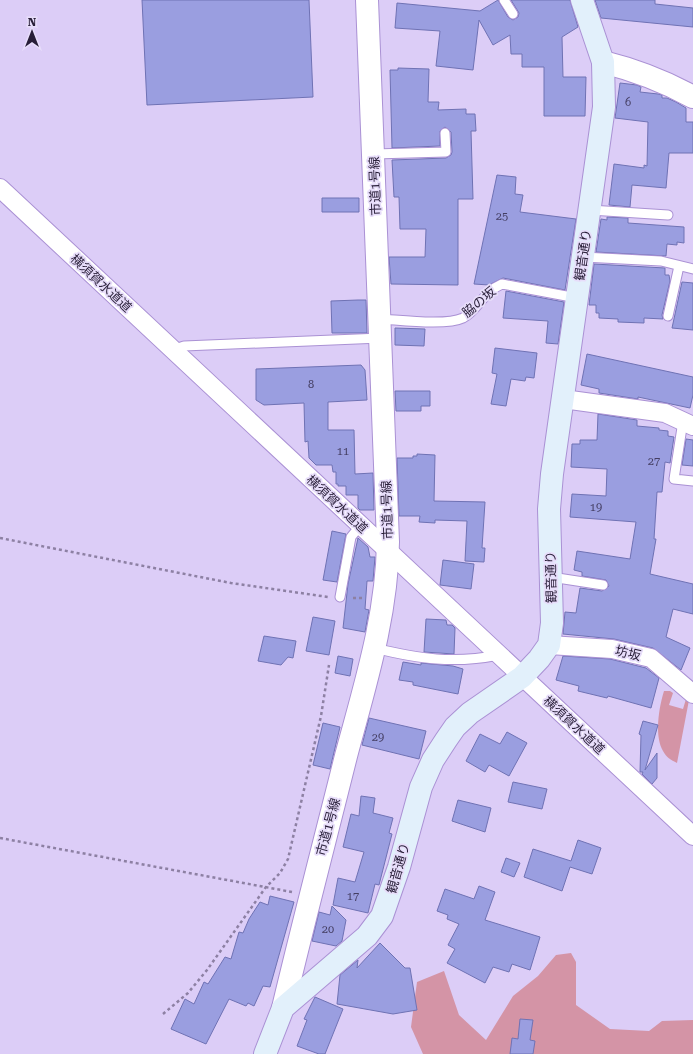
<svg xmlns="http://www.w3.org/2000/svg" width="693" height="1054" font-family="'Roboto Serif','Noto Sans JP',serif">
	<rect width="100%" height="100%" fill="#dccdf7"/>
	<path fill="#d494a6" d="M 664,691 L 670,691 L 673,693 L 669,705 L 683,709 L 686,699 L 689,700 L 677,763 C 671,760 666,757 663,751 C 654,736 659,707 664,691 Z
		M 571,953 L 576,962 L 576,1005 L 610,1029 L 649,1031 L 662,1021 L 693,1020 L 693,1054 L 423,1054 L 411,1027 L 417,982 L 444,971 L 459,1015 L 486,1040 L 513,996 L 538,976 L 556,955 Z"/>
	<path fill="#9a9ee0" stroke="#6f72b4" d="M 142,0 L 309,0 L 313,97 L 147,105 Z
		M 498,0 L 508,17 L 513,20 L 518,17 L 519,13 L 511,0 L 570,0 L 578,27 L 562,37 L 563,77 L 586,77 L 585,116 L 544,116 L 544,67 L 522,67 L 522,54 L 511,54 L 510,35 L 493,45 L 479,20 L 473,70 L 436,66 L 440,31 L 395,28 L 397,3 L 480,11 Z
		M 595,0 L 655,0 L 655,4 L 693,8 L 693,27 L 601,18 Z
		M 398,68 L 429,69 L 428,102 L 439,102 L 438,110 L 466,109 L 466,114 L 475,114 L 476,131 L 471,131 L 473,199 L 458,199 L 458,285 L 391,284 L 389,257 L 425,257 L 426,229 L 400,229 L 399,197 L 394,197 L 392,160 L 446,158 L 451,155 L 452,152 L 451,132 L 445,127 L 440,131 L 440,146 L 392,148 L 390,70 L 398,70 Z
		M 620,83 L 637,85 L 641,87 L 640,92 L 658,94 L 662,95 L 662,98 L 667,98 L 676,102 L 686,108 L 686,122 L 693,122 L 693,153 L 669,153 L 666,188 L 632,185 L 630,207 L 609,205 L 614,164 L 644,168 L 644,165 L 647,166 L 648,122 L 615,118 Z
		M 497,175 L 516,177 L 515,194 L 523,195 L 520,212 L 576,219 L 565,290 L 503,278 L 489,285 L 474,284 Z
		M 322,198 L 359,198 L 359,212 L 322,212 Z
		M 607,217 L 628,218 L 628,223 L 684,227 L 684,243 L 677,242 L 677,245 L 667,244 L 666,256 L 596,252 L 601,219 L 607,220 Z
		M 594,264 L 665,268 L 665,275 L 669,275 L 670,281 L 662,315 L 663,319 L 644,318 L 644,323 L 618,322 L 618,319 L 599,318 L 599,313 L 596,313 L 596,305 L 589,305 Z
		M 682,282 L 693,283 L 693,330 L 672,328 Z
		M 506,291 L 564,302 L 558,344 L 546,343 L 548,321 L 503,318 Z
		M 358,300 L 366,300 L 367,333 L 332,333 L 331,301 Z
		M 395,328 L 425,329 L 424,346 L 395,345 Z
		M 495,348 L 537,353 L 534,378 L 526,377 L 525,381 L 511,379 L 506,406 L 491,404 L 497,374 L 492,373 Z
		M 587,354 L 693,377 L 693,395 L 690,408 L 638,397 L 638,399 L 599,393 L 599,389 L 581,385 Z
		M 361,365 L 365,370 L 367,400 L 328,402 L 328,430 L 354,430 L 355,474 L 373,473 L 374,510 L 360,510 L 358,508 L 358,495 L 346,495 L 346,486 L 338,486 L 338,484 L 336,484 L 336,472 L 333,472 L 332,465 L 316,465 L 309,458 L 308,441 L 305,442 L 304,403 L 264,405 L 256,400 L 256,369 Z
		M 395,391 L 430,391 L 430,406 L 421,406 L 421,411 L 396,411 Z
		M 598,414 L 637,420 L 637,426 L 659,428 L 659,430 L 668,431 L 668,436 L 674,437 L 670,463 L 665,462 L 662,492 L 657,492 L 654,539 L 656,539 L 650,574 L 693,584 L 693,614 L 673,609 L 666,637 L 690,648 L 681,670 L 653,648 L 614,639 L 563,634 L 565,612 L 576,613 L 580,588 L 602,591 L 609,586 L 606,580 L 582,576 L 582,572 L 574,570 L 577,551 L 630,559 L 636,522 L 570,517 L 572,494 L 606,496 L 607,469 L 571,467 L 572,444 L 580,444 L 580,440 L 597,440 Z
		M 686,439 L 693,440 L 693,466 L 682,465 Z
		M 417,454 L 435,455 L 434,501 L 485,502 L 482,548 L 485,548 L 484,562 L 465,561 L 467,521 L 435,520 L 435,523 L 419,522 L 420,516 L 399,516 L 397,458 L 413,458 L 413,456 L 417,456 Z
		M 332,531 L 346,534 L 337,582 L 323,580 Z
		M 358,538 L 368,547 L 370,557 L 375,557 L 373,581 L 367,581 L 365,609 L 369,610 L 365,632 L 343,628 L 348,584 Z
		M 443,560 L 474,564 L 471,589 L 440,585 Z
		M 313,617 L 335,621 L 329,655 L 306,651 Z
		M 426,619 L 446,620 L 447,625 L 452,625 L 455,628 L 454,654 L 424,652 Z
		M 264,636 L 296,641 L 293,658 L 288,657 L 281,665 L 258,661 Z
		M 338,656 L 353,659 L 350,676 L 335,673 Z
		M 563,656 L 610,659 L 646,668 L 659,678 L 651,708 L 608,696 L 607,698 L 578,691 L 579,686 L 556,680 Z
		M 403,662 L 421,665 L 421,663 L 453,666 L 463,669 L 458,694 L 413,685 L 413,682 L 399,680 Z
		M 369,718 L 426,731 L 419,759 L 362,745 Z
		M 643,721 L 658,725 L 645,770 L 657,753 L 657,778 L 652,784 L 642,774 L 643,772 L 640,772 L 641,735 L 639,734 Z
		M 323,723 L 340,727 L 330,769 L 313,765 Z
		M 507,732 L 527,743 L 509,776 L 489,765 L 485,772 L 466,761 L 480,734 L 500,744 Z
		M 513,782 L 547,789 L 542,809 L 508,802 Z
		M 361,796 L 375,798 L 373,813 L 393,818 L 389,833 L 392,834 L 379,885 L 375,884 L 368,913 L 333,905 L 338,878 L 355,882 L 364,852 L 343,847 L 351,814 L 359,816 Z
		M 458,800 L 491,808 L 485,832 L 452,821 Z
		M 578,840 L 601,848 L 592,874 L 570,867 L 562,891 L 524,877 L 533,849 L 571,861 Z
		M 506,858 L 520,863 L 514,877 L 501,872 Z
		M 479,886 L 495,892 L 485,920 L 540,937 L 530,970 L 512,964 L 509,972 L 493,967 L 485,983 L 447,963 L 455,949 L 448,945 L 459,924 L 447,919 L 448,915 L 437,911 L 445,889 L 474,899 Z
		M 270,896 L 294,902 L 270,987 L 263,986 L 254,1006 L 248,1003 L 246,1006 L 229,999 L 206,1044 L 171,1029 L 185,999 L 194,1004 L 204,982 L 208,984 L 225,957 L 231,959 L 239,932 L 243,933 L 249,919 L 260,902 L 268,905 Z
		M 332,906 L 346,920 L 342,941 L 336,946 L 312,941 L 319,912 L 330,915 Z
		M 380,943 L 405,968 L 410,968 L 417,1010 L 393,1014 L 337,1004 L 340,975 L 358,960 L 357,968 Z
		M 315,997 L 343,1009 L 325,1054 L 319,1054 L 297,1046 L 307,1020 L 304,1019 Z
		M 520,1019 L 533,1020 L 530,1040 L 535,1041 L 533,1054 L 510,1054 L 512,1038 L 518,1039 Z"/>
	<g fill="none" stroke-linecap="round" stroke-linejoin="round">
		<g stroke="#aa91d4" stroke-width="11">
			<path id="service" d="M 504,0 L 513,14
				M 374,154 L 446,152 L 445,133
				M 590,210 L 668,215
				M 583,257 L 661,261 L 693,269
				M 668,316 L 679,266
				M 380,319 C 400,320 446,326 463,318 C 478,310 483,292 502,284 L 577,298
				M 172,350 L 184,346 L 381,338
				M 683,421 L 674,479 L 693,481
				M 551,577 L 603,585
				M 340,597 L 351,537 L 360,526
				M 374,648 C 420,659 453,664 499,655"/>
		</g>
		<g stroke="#aa91d4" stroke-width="20">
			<path id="minor" d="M 0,188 L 693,836
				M 563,399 L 665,413 L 693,426
				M 549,645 L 612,649 L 651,658 L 693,694"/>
		</g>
		<g stroke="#aa91d4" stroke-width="24">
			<path id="tertiary" d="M 603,62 C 635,70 664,81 693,97
				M 283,1008 C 303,924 325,840 346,756 C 365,685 387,616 388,542 L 367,0"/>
		</g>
		<g stroke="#aa91d4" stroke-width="24">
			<path id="secondary" d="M 265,1054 L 283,1008 L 367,936 L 382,916 L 399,867 L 421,787 L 433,760 L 446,740 L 455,727 L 470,713 L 522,677 L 539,659 L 549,645 L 552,623 L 549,509 L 552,474 L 604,107 L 603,62 L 582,0"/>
		</g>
		<path stroke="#8d80a3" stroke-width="2.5" stroke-dasharray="3 3" stroke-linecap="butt" d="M 0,538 L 231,583 L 328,597
			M 353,598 L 364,598
			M 0,838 L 292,892
			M 163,1014 L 188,993 L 207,970 L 266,887 L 280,873 L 288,859 L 321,716 L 329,665"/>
		<use href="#service" stroke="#fff" stroke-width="9"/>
		<use href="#minor" stroke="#fff" stroke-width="18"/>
		<use href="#tertiary" stroke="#fff" stroke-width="22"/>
		<use href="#secondary" stroke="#e2f0fb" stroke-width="22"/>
	</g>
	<g text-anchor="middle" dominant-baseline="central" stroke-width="3.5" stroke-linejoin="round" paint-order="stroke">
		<g font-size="11" fill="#443e62">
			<text x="628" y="102">6</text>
			<text x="502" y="216">25</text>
			<text x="311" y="384">8</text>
			<text x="343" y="451">11</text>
			<text x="654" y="461">27</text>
			<text x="596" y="507">19</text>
			<text x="378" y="737">29</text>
			<text x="353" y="896">17</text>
			<text x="328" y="929">20</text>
		</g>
		<g font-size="13" fill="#281e38" stroke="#e7ddfa">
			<text transform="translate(375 186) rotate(-92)">市道1号線</text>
			<text transform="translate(583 255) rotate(-82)">観音通り</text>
			<text transform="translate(101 283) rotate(43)">横須賀水道道</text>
			<text transform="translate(479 302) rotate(-40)">脇の坂</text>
			<text transform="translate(337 504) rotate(43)">横須賀水道道</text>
			<text transform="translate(387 510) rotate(-92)">市道1号線</text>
			<text transform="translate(551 577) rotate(-91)">観音通り</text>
			<text transform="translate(628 653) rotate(13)">坊坂</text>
			<text transform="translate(574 725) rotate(43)">横須賀水道道</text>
			<text transform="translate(328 827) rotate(-75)">市道1号線</text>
			<text transform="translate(398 868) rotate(-74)">観音通り</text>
		</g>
	</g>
	<g transform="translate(32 32)" stroke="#e7ddfa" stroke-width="3" paint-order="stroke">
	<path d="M0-3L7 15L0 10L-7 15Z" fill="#281e38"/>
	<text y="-6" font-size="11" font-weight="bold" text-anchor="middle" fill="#281e38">N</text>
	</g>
</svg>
